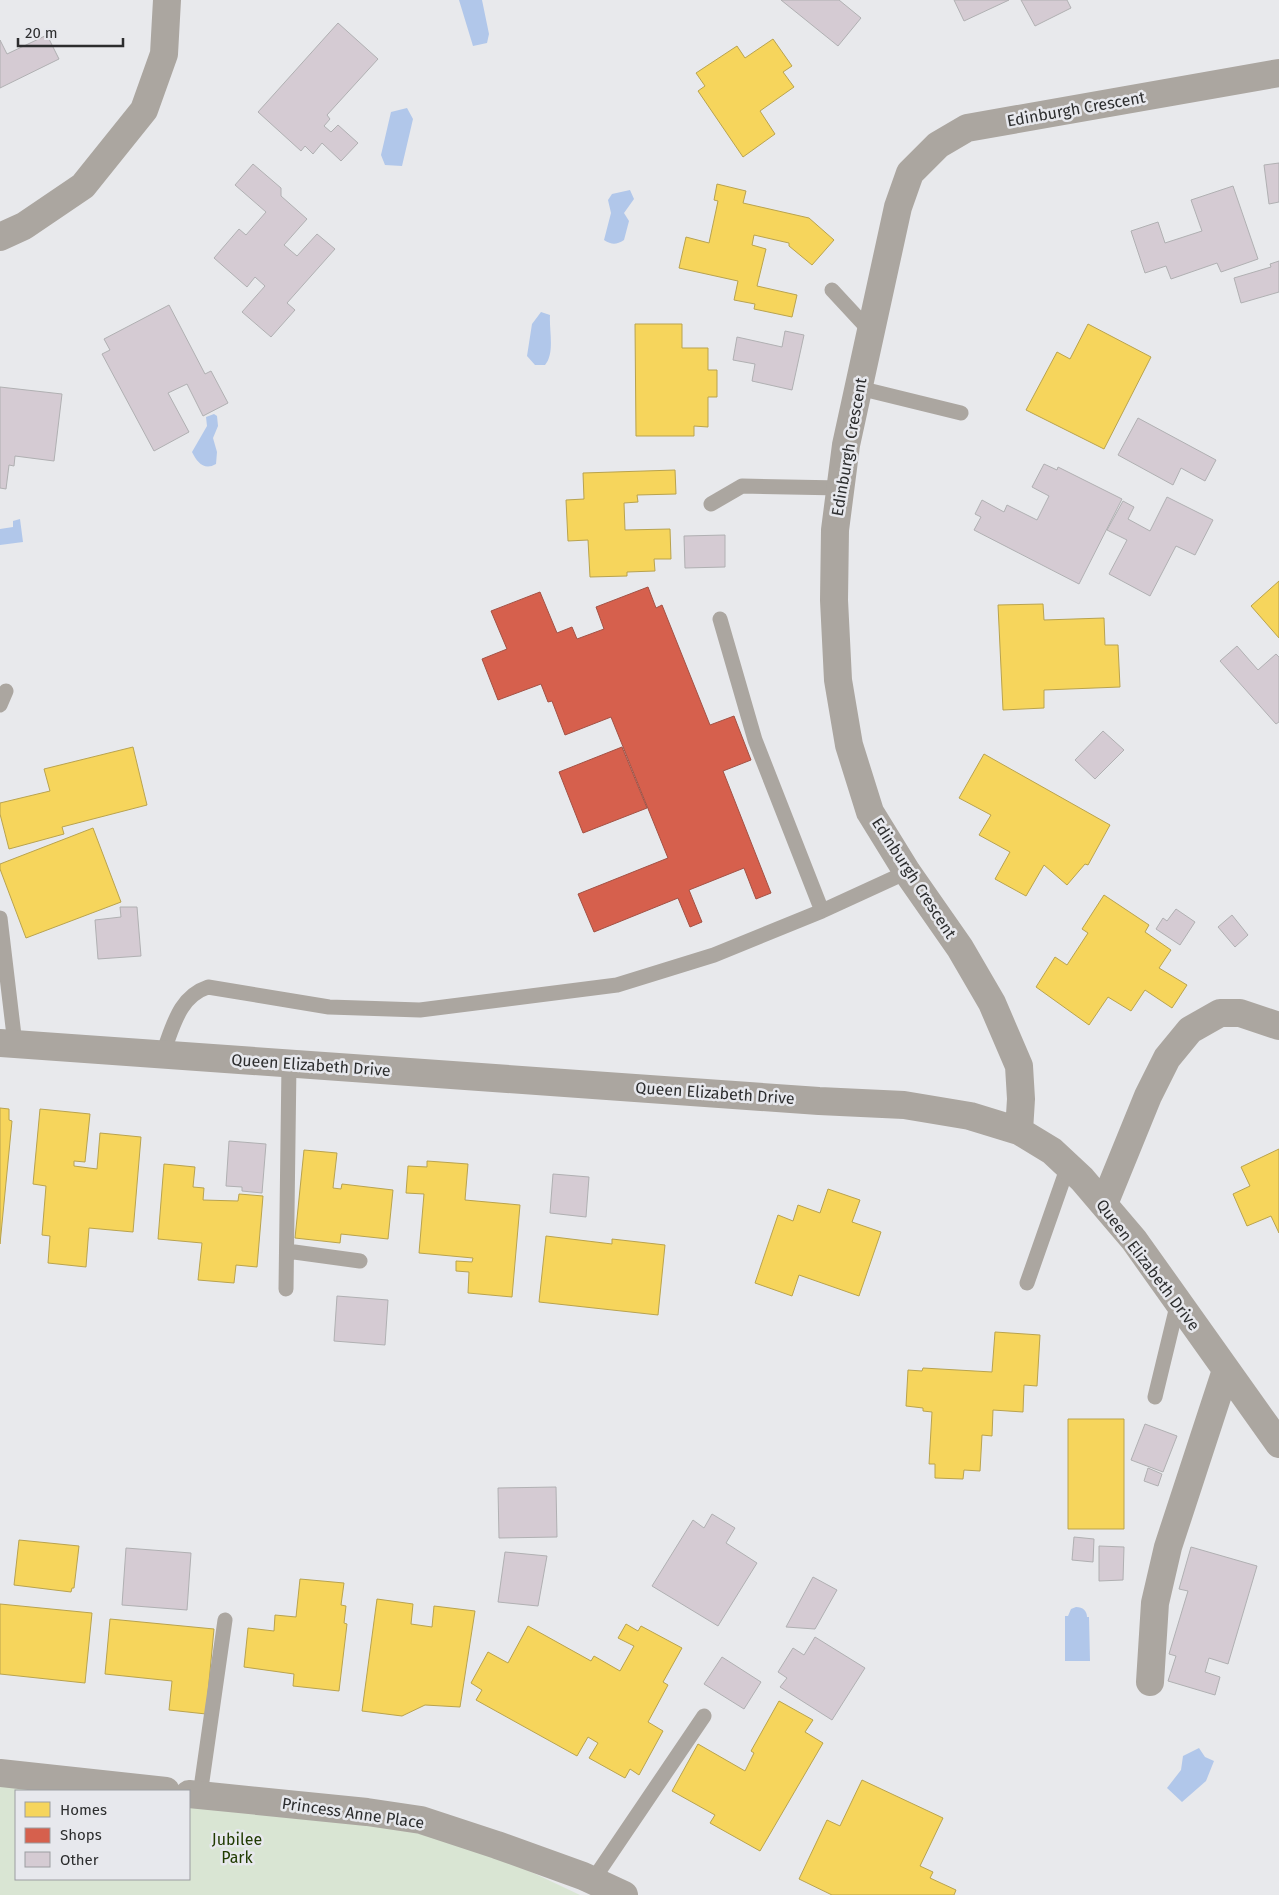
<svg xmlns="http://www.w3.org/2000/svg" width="1279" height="1895" font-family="'Fira Sans',sans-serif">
	<rect width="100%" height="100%" fill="#e8e9ec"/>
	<path fill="#d9e5d3" d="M 0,1777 L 142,1791 L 16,1791 L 16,1879 L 189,1879 L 189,1796 L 421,1820 L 580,1895 L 0,1895 Z"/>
	<path fill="#b1c7ea" d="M 459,0 L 482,0 L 489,34 L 487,43 L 473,46 Z
		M 407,108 L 413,119 L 402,166 L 385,165 L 381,155 L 391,112 Z
		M 630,190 L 634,199 L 624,213 L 629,221 L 624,240 C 616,245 612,245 604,240 L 611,213 L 608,200 L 612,194 Z
		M 541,312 L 550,315 C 549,331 555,353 545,365 L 535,365 L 527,356 L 532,324 Z
		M 214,414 L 217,416 L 218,426 L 213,438 L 217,452 L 216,464 C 204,471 197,462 192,452 L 207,426 L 206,417 Z
		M 20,519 L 23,542 L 0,545 L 0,529 L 13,527 L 13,521 Z
		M 1076,1607 C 1083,1607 1087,1611 1087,1617 L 1089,1617 L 1090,1661 L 1065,1661 L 1065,1616 L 1068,1616 L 1071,1609 Z
		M 1199,1748 L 1205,1757 L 1214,1761 L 1206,1781 L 1182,1802 L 1167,1788 L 1181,1770 L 1183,1756 Z"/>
	<path fill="#f6d55c" stroke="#b9a34e" d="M 773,39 L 792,66 L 783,72 L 794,87 L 760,111 L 775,134 L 743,157 L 698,91 L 705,86 L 696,73 L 737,46 L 745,58 Z
		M 717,184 L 746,191 L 743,203 L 809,218 L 834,240 L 812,265 L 789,246 L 789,243 L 754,235 L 752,245 L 766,249 L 757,286 L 797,295 L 792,317 L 754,309 L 755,304 L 734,300 L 738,281 L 679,268 L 686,237 L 709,243 L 718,201 L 714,200 Z
		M 635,324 L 682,324 L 682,348 L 708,348 L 708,370 L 717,370 L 717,397 L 708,397 L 708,427 L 694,426 L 694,436 L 636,436 Z
		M 1088,324 L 1151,357 L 1104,449 L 1026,410 L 1057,352 L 1070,359 Z
		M 675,470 L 676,494 L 637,495 L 638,502 L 624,503 L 625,530 L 670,529 L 671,559 L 654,559 L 655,571 L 627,572 L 627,576 L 590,577 L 588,540 L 568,541 L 566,500 L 584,499 L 583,473 Z
		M 1279,581 L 1279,638 L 1251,606 Z
		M 1043,604 L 1044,620 L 1104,618 L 1105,645 L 1118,645 L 1120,687 L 1044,690 L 1044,708 L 1003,710 L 998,605 Z
		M 133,747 L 147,805 L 62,827 L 64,834 L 9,849 L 0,814 L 0,803 L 50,791 L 44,769 Z
		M 984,754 L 1110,825 L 1088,865 L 1085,864 L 1067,885 L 1044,865 L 1026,896 L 995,879 L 1010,852 L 979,835 L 991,815 L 959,798 Z
		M 93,828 L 121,902 L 26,938 L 0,869 L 0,864 Z
		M 1104,895 L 1149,925 L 1145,932 L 1171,950 L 1159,968 L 1187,985 L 1172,1008 L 1145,990 L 1131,1011 L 1108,997 L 1089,1025 L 1036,987 L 1055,957 L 1067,965 L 1088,933 L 1082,929 Z
		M 0,1108 L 9,1109 L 9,1120 L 12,1121 L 0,1244 Z
		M 40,1109 L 90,1114 L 85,1162 L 74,1161 L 74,1166 L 97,1169 L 100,1133 L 141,1137 L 133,1232 L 89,1228 L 86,1267 L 48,1263 L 50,1236 L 42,1235 L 46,1186 L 33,1184 Z
		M 1279,1149 L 1279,1233 L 1271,1216 L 1247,1226 L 1233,1194 L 1250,1186 L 1241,1167 Z
		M 304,1150 L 337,1153 L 333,1188 L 341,1189 L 342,1184 L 393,1190 L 388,1239 L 341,1234 L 340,1243 L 295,1238 Z
		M 427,1161 L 468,1164 L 465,1200 L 520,1205 L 512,1297 L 468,1293 L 469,1272 L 456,1271 L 456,1261 L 472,1262 L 473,1258 L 419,1253 L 424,1194 L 406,1193 L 408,1166 L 427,1167 Z
		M 164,1164 L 195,1167 L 193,1187 L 204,1188 L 203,1200 L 238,1201 L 239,1194 L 263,1196 L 257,1267 L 236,1265 L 234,1283 L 198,1280 L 202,1243 L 158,1239 Z
		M 828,1189 L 860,1200 L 852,1222 L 881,1232 L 859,1296 L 799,1275 L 792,1296 L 755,1283 L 778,1215 L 793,1221 L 798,1205 L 820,1213 Z
		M 546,1236 L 612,1244 L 612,1239 L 665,1245 L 658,1315 L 539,1302 Z
		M 995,1332 L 1040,1335 L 1037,1386 L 1024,1385 L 1023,1412 L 993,1410 L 992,1436 L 982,1435 L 980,1471 L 964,1470 L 963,1479 L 935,1478 L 935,1464 L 929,1464 L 932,1412 L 923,1411 L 923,1408 L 906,1406 L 908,1370 L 922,1371 L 923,1368 L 992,1372 Z
		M 1068,1419 L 1124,1419 L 1124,1529 L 1068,1529 Z
		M 19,1540 L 79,1546 L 74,1588 L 72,1588 L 71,1592 L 14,1585 Z
		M 300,1579 L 344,1583 L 341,1605 L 346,1606 L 344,1623 L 347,1624 L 339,1691 L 293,1686 L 294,1674 L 244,1667 L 248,1628 L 274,1631 L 275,1615 L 296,1617 Z
		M 377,1599 L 413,1604 L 411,1624 L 432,1627 L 434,1606 L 475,1611 L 460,1707 L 425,1705 L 402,1716 L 362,1711 Z
		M 0,1604 L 92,1613 L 85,1683 L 0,1674 Z
		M 110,1619 L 214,1629 L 206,1714 L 169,1710 L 172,1681 L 105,1674 Z
		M 626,1624 L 638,1631 L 641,1626 L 682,1648 L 663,1682 L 668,1685 L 648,1722 L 663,1731 L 639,1775 L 630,1769 L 625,1778 L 589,1758 L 598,1743 L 588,1737 L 577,1756 L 476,1700 L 482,1690 L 471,1683 L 488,1652 L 508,1663 L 528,1626 L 591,1661 L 594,1656 L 620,1671 L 634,1646 L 618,1638 Z
		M 779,1701 L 813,1720 L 805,1732 L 823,1743 L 760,1851 L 710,1823 L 715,1815 L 672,1791 L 698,1744 L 745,1771 L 754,1753 L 751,1751 Z
		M 862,1780 L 943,1818 L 920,1866 L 933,1872 L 930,1878 L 956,1890 L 954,1895 L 832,1895 L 799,1879 L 827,1820 L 840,1826 Z"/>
	<path fill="#d6604d" stroke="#a35144" d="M 648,587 L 656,608 L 662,605 L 710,725 L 734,716 L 751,760 L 723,771 L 771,893 L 756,899 L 744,868 L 689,890 L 702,922 L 690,927 L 678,898 L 594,932 L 578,894 L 668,858 L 611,717 L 565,735 L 552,701 L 548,702 L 541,684 L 498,700 L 482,659 L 507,649 L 491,611 L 540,592 L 557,633 L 572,627 L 577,639 L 604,629 L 596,607 Z
		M 622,747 L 647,808 L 583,833 L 559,772 Z"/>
	<path fill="#d5cbd3" stroke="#b0b0b2" d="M 781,0 L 839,0 L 861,18 L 838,46 Z
		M 954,0 L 1009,0 L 964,21 Z
		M 1021,0 L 1067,0 L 1071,8 L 1035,26 Z
		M 338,23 L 378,59 L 327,115 L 330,119 L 324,126 L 331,132 L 338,125 L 358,143 L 341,161 L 322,143 L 313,154 L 305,146 L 301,151 L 258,112 Z
		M 47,35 L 59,59 L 0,88 L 0,40 L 7,54 Z
		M 1279,163 L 1279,202 L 1269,204 L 1264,165 Z
		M 253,164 L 281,188 L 281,196 L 307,219 L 284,245 L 297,256 L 317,234 L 335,249 L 287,303 L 295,310 L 271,337 L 242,312 L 265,286 L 255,277 L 247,287 L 214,258 L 239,229 L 246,235 L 266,212 L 235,185 Z
		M 1233,186 L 1258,259 L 1221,272 L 1217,263 L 1171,279 L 1166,266 L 1145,273 L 1131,231 L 1158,222 L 1165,243 L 1202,231 L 1191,200 Z
		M 1279,261 L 1279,292 L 1241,303 L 1234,278 L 1271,267 L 1270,264 Z
		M 169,305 L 205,374 L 211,371 L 228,403 L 203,416 L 187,384 L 168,393 L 189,432 L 154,451 L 102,354 L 110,350 L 104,339 Z
		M 785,331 L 804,335 L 792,390 L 752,381 L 755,364 L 733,360 L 737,337 L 782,347 Z
		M 0,387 L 62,394 L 54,461 L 15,456 L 14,466 L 9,465 L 6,489 L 0,488 Z
		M 1138,418 L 1216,460 L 1205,481 L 1181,468 L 1173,485 L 1118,455 Z
		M 1044,464 L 1057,470 L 1058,467 L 1122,499 L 1079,584 L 974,530 L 981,517 L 975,514 L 982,500 L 1004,512 L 1007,505 L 1037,520 L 1049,496 L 1032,487 Z
		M 1167,497 L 1213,520 L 1195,555 L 1176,546 L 1150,596 L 1109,574 L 1127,540 L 1107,530 L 1123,501 L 1134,507 L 1128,519 L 1150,531 Z
		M 725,535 L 725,567 L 685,568 L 684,536 Z
		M 1237,646 L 1258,670 L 1276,654 L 1279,657 L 1279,722 L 1276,724 L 1220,661 Z
		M 1103,731 L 1124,750 L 1095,779 L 1075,760 Z
		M 120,907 L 137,907 L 141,956 L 98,959 L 95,920 L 121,917 Z
		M 1176,909 L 1195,922 L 1180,945 L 1156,929 L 1163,918 L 1167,921 Z
		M 1232,915 L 1248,935 L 1235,947 L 1218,927 Z
		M 229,1141 L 266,1144 L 262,1193 L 242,1191 L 242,1187 L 226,1186 Z
		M 553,1174 L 589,1177 L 586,1217 L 550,1213 Z
		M 337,1296 L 388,1300 L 385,1345 L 334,1341 Z
		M 1145,1424 L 1177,1436 L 1163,1472 L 1131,1460 Z
		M 1148,1468 L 1162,1474 L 1158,1486 L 1144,1481 Z
		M 556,1487 L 557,1537 L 499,1538 L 498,1488 Z
		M 712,1514 L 735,1528 L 726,1543 L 757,1563 L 718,1626 L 652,1586 L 693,1520 L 704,1528 Z
		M 1074,1537 L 1094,1539 L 1093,1562 L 1072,1560 Z
		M 1099,1546 L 1124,1547 L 1123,1580 L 1099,1581 Z
		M 1191,1547 L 1257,1566 L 1228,1664 L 1209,1658 L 1205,1672 L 1220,1677 L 1215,1695 L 1168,1681 L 1176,1656 L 1169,1654 L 1188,1591 L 1179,1589 Z
		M 126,1548 L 191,1553 L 187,1610 L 122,1605 Z
		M 505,1552 L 547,1556 L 538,1606 L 498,1602 Z
		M 813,1577 L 837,1590 L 815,1629 L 786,1627 Z
		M 815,1637 L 865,1668 L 832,1720 L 780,1687 L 787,1678 L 778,1672 L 793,1648 L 804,1655 Z
		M 722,1657 L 761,1682 L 744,1709 L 704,1684 Z"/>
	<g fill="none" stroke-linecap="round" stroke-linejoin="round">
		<path stroke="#aba6a0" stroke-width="15" d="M 832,290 L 870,331
			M 859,388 L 961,413
			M 711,504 L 742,486 L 841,488
			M 720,619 L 755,740 L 822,911
			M 0,705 L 6,691
			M 0,918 L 15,1044
			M 162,1055 C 173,1028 178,997 208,987 L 329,1007 L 420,1010 L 617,985 L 714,955 L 822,911 L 907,872
			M 287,1251 L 360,1261
			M 1027,1283 L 1068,1166
			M 286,1289 L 289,1064
			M 1155,1397 L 1178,1302
			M 200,1795 L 225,1620
			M 593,1880 L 704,1716"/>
		<path stroke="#aba6a0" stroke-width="28" d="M 0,237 L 24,226 L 83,186 L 144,110 L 164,54 L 167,0
			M 0,1043 L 819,1101 L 904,1105 L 970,1116 L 1019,1131 L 1052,1151 L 1082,1179 L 1134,1240 L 1279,1444
			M 1019,1131 L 1021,1099 L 1019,1066 L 992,1003 L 960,948 L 907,872 L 870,812 L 849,745 L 838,680 L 834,600 L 835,530 L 846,445 L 898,207 L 910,173 L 938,145 L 967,128 L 1279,73
			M 1104,1204 L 1148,1096 L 1167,1058 L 1190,1030 L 1220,1013 L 1240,1013 L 1279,1026
			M 1150,1682 L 1155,1603 L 1168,1547 L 1226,1370
			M 0,1773 L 166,1791
			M 189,1794 L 367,1812 L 421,1820 L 497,1845 L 583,1876 L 624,1895"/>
	</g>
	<g text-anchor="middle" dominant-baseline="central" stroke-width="5" stroke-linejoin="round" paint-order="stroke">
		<g font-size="16" fill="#2c2d2e" stroke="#e7e8ed">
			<text transform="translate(1076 109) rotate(-10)">Edinburgh Crescent</text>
			<text transform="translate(849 447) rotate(-80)">Edinburgh Crescent</text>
			<text transform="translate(914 878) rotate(57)">Edinburgh Crescent</text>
			<text transform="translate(311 1065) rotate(4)">Queen Elizabeth Drive</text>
			<text transform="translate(715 1093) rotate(4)">Queen Elizabeth Drive</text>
			<text transform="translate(1148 1265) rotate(53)">Queen Elizabeth Drive</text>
			<text transform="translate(353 1813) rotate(8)">Princess Anne Place</text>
		</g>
		<g font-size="16" fill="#213b02" stroke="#e7e8ed">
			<text x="237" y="1839">Jubilee<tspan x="237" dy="18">Park</tspan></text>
		</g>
	</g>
	<rect x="15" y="1790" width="175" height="90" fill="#e7e8ed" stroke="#9c9da1"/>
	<rect x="25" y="1802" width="25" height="15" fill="#f6d55c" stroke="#9c9da1"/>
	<text x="60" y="1815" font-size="15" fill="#2c2d2e">Homes</text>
	<rect x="25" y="1828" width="25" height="15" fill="#d6604d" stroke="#9c9da1"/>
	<text x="60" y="1840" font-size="15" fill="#2c2d2e">Shops</text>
	<rect x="25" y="1852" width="25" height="15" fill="#d5cbd3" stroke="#9c9da1"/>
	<text x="60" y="1865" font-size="15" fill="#2c2d2e">Other</text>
	<path d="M18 38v8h105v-8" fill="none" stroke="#2c2d2e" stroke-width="2.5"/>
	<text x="25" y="38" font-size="15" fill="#2c2d2e" stroke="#e7e8ed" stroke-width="4" paint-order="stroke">20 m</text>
</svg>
